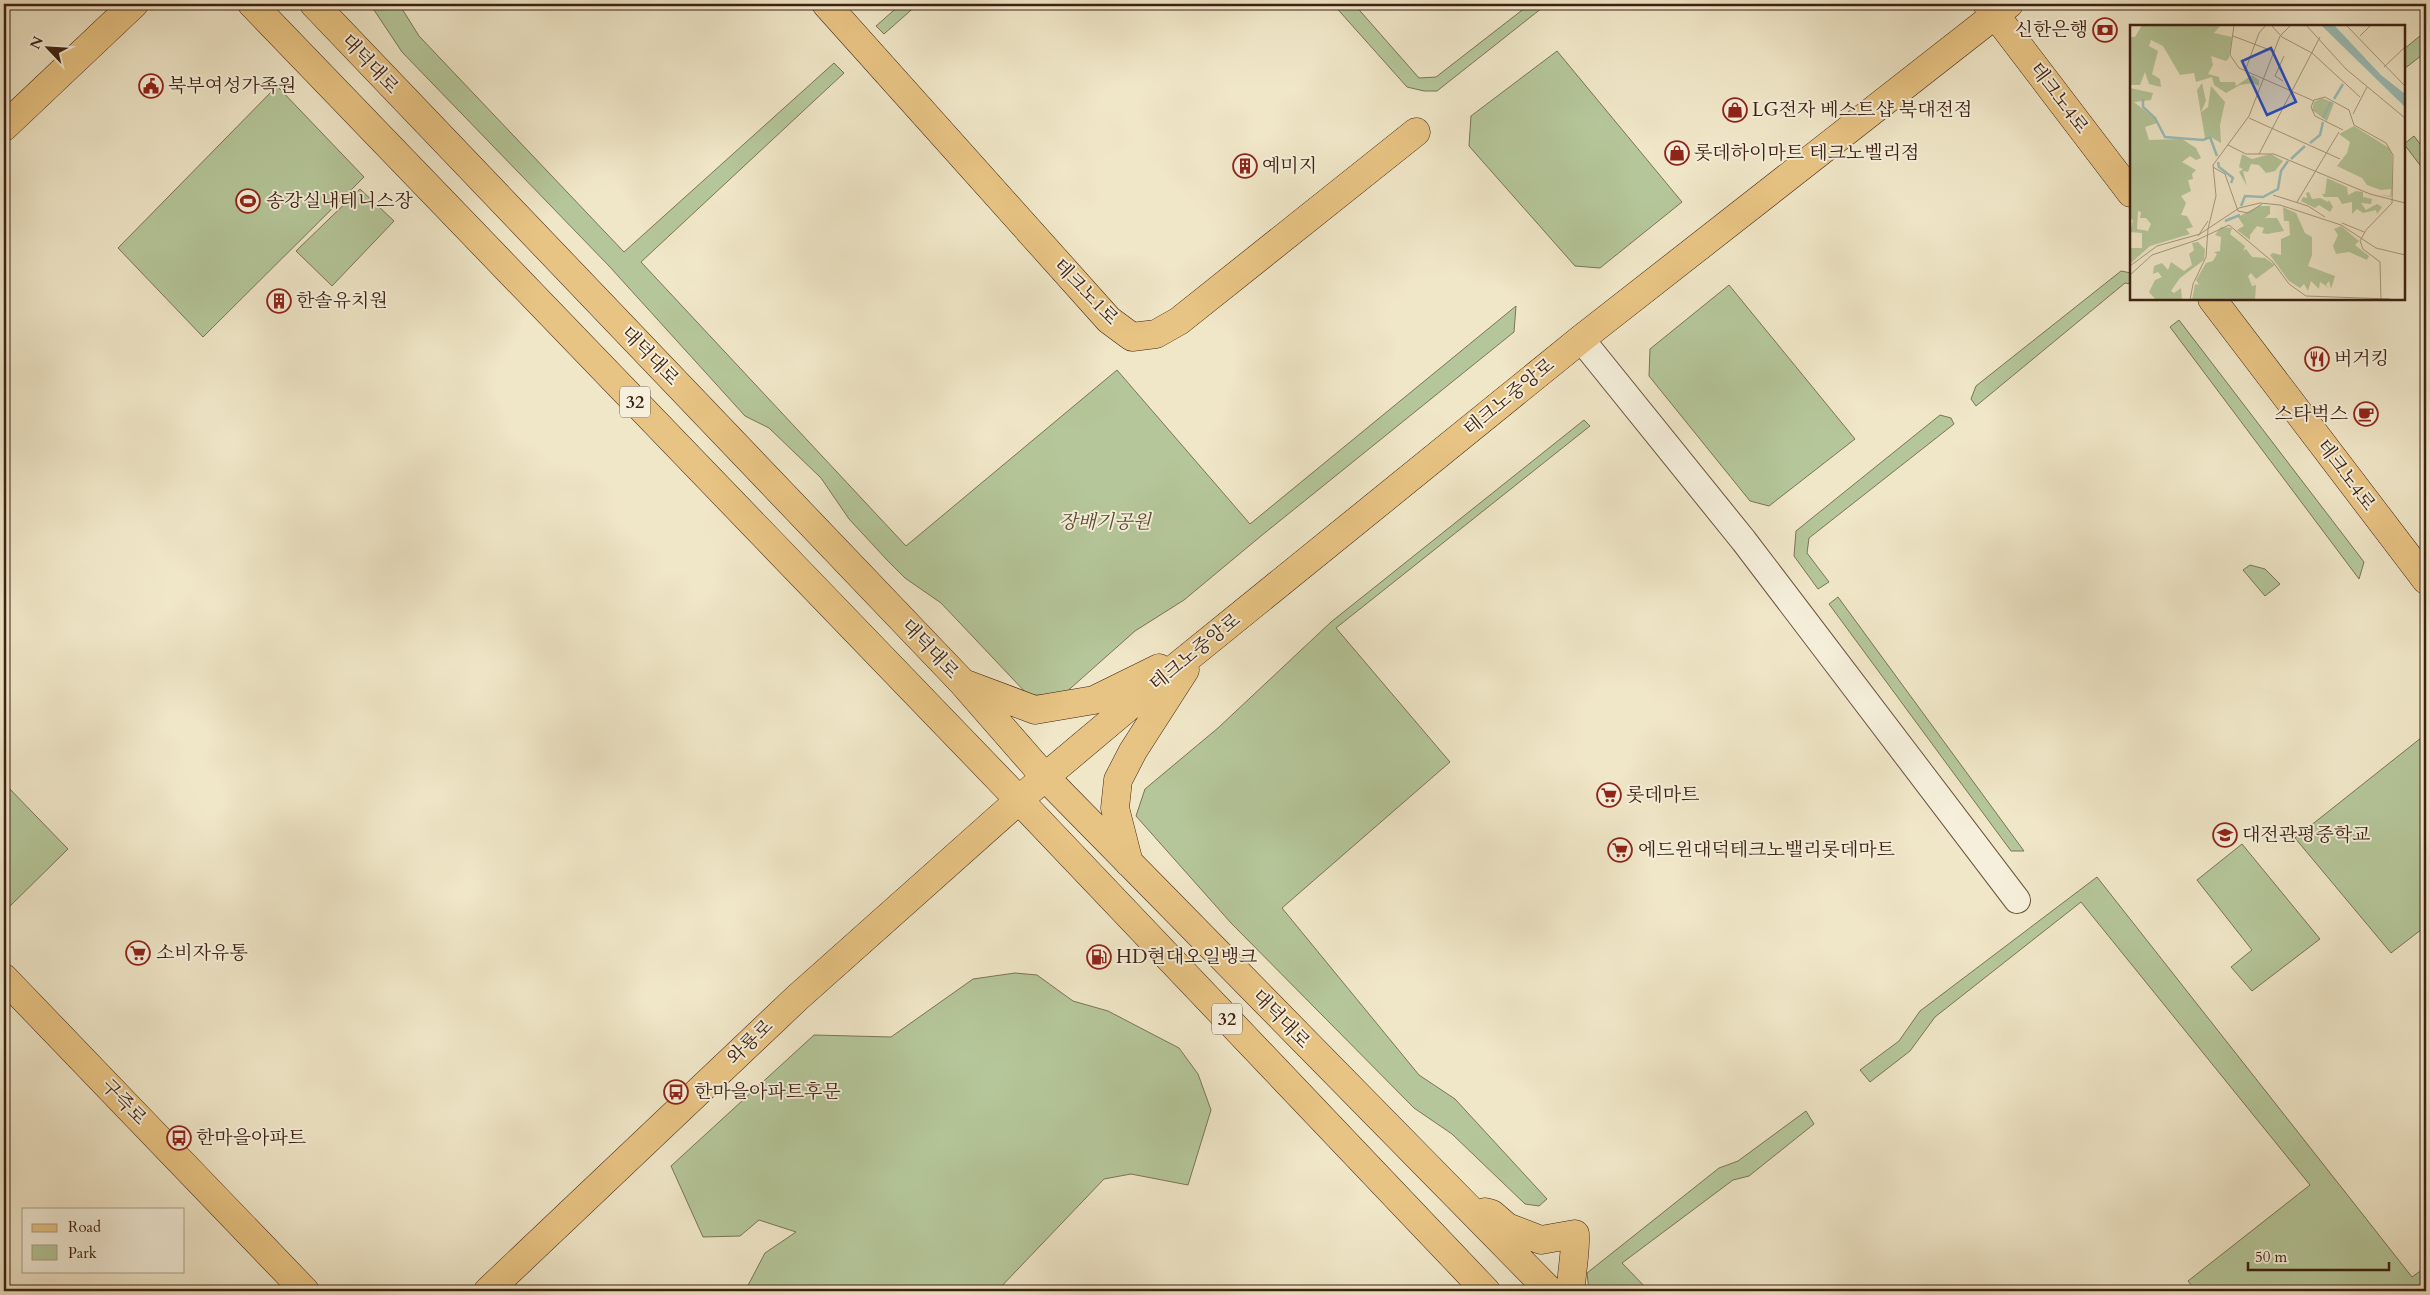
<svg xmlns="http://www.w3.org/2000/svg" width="2430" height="1295" font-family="Cardo,'Noto Serif KR',serif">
	<rect width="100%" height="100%" fill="#f0e7c8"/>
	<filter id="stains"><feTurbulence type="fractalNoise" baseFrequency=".004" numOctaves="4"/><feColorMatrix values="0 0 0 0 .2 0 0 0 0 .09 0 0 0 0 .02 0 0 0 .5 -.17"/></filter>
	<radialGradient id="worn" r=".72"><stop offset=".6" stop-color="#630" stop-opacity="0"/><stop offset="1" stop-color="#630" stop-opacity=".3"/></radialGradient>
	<path fill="#b5c79a" stroke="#7a7456" d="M 370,4 L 399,4 L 419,36 L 624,252 L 834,63 L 844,73 L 641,262 L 906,546 L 1117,370 L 1250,524 L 1516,306 L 1514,332 L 1261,536 L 1184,600 L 1135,631 L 1063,695 L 1028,695 L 941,603 L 905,578 L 888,561 L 849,519 L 821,478 L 769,428 L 745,416 L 609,266 L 402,52 Z
		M 901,4 L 918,4 L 884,34 L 876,26 Z
		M 1333,4 L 1354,4 L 1419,78 L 1436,77 L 1530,4 L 1547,4 L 1437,91 L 1424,91 L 1407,87 Z
		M 2426,31 L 2426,52 L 2404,69 L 2404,49 Z
		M 1557,51 L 1682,202 L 1600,268 L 1575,266 L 1469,146 L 1471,116 Z
		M 277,86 L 364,177 L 203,337 L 118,248 Z
		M 2414,136 L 2426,152 L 2426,173 L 2404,144 Z
		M 360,189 L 394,221 L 332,286 L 296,251 Z
		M 2121,271 L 2131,273 L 2131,284 L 2125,283 L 1976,406 L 1971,399 L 1976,386 Z
		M 1729,285 L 1855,439 L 1769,506 L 1750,501 L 1649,376 L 1650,349 Z
		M 2179,320 L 2364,562 L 2359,579 L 2170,327 Z
		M 1940,415 L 1951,418 L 1954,424 L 1809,538 L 1807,553 L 1829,582 L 1818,589 L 1794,556 L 1796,531 Z
		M 1584,420 L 1590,426 L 1336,628 L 1450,762 L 1282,908 L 1419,1075 L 1455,1099 L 1547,1199 L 1539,1206 L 1525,1204 L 1452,1134 L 1414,1108 L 1231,923 L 1136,816 L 1145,789 L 1218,728 L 1331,622 Z
		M 2250,565 L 2265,569 L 2280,584 L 2265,596 L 2243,570 Z
		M 1838,597 L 2024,851 L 2011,851 L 1829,604 Z
		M 2426,734 L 2426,926 L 2391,953 L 2295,838 Z
		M 4,783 L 68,849 L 4,912 Z
		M 2242,844 L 2320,939 L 2252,991 L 2231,967 L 2252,950 L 2197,880 Z
		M 2097,877 L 2412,1277 L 2426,1267 L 2426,1291 L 2196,1291 L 2188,1281 L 2310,1185 L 2081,902 L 1935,1017 L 1910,1051 L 1870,1082 L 1860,1070 L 1899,1041 L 1920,1011 Z
		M 1015,973 L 1037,975 L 1073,1001 L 1108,1011 L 1179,1048 L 1198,1074 L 1211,1110 L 1188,1185 L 1131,1174 L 1104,1179 L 997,1291 L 745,1291 L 765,1253 L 796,1232 L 759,1220 L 740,1236 L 703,1237 L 671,1166 L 814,1035 L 891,1037 L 973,979 Z
		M 1806,1111 L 1814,1124 L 1749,1176 L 1733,1180 L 1622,1263 L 1649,1291 L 1589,1291 L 1587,1273 L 1719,1168 L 1738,1161 Z"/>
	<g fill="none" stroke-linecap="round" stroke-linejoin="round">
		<g stroke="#6a523f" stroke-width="28">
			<path id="minor" d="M 1581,339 L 1744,541 L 2017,900"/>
		</g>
		<g stroke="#3e2111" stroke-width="29">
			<path id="major" d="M 252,4 L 1019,800 L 1486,1291
				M 314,4 L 962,682 L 1045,777 L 1550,1291
				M 826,4 L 1109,320 L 1132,337 L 1156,334 L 1179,321 L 1416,132
				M 1987,4 L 2131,193
				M 4,127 L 134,4
				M 2212,299 L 2426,580
				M 966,684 L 1035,710 L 1094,700 L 1159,668
				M 1129,863 L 1115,808 L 1118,780 L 1133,751 L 1185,670
				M 4,978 L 305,1291
				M 1485,1212 L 1492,1214 L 1507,1227 L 1541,1240 L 1575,1234 C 1576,1254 1571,1272 1571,1291
				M 488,1291 L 797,998 L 1045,777 L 1164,677 L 1581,339 L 2009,4"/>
		</g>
		<use href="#minor" stroke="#f5efdb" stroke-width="26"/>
		<use href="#major" stroke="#e8c484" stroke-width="28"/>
	</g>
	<defs>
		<g id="bank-ring" transform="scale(1.25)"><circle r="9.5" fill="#f5efdb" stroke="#8f2418" stroke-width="1.5"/><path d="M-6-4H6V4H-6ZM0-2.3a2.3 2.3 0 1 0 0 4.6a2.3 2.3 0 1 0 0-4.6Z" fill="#8f2418"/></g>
		<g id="civic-ring" transform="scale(1.25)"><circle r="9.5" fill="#f5efdb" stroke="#8f2418" stroke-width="1.5"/><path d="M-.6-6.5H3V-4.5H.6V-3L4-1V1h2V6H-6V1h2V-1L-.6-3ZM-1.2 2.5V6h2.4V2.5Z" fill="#8f2418"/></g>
		<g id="shop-ring" transform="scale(1.25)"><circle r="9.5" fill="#f5efdb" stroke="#8f2418" stroke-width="1.5"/><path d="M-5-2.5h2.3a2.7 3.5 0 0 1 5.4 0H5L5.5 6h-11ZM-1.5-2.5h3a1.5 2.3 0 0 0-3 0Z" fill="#8f2418"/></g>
		<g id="building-ring" transform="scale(1.25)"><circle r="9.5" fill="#f5efdb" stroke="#8f2418" stroke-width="1.5"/><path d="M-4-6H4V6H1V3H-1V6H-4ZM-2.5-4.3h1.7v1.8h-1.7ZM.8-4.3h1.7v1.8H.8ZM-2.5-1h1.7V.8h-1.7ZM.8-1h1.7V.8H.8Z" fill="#8f2418"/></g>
		<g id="stadium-ring" transform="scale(1.25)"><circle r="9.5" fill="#f5efdb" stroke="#8f2418" stroke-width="1.5"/><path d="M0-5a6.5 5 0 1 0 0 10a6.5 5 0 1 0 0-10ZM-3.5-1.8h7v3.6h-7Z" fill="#8f2418"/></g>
		<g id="restaurant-ring" transform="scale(1.25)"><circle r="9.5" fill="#f5efdb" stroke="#8f2418" stroke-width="1.5"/><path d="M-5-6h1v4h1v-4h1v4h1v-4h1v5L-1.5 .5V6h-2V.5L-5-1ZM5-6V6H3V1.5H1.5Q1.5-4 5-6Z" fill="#8f2418"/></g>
		<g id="cafe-ring" transform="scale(1.25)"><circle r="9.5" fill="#f5efdb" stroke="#8f2418" stroke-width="1.5"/><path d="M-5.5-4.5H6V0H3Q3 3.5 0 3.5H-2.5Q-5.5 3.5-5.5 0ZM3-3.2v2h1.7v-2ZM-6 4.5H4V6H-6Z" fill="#8f2418"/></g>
		<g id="supermarket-ring" transform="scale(1.25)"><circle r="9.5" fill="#f5efdb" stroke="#8f2418" stroke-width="1.5"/><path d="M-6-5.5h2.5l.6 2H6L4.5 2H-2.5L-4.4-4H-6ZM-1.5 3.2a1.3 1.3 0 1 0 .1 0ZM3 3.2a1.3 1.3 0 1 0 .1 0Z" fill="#8f2418"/></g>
		<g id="school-ring" transform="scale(1.25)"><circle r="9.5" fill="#f5efdb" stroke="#8f2418" stroke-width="1.5"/><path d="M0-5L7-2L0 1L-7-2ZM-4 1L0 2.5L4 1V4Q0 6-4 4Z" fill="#8f2418"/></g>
		<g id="fuel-ring" transform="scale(1.25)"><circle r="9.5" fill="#f5efdb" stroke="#8f2418" stroke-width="1.5"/><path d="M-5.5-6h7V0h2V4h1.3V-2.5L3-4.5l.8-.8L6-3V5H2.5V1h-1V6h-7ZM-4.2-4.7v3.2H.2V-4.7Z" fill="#8f2418"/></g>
		<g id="bus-ring" transform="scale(1.25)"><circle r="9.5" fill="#f5efdb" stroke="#8f2418" stroke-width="1.5"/><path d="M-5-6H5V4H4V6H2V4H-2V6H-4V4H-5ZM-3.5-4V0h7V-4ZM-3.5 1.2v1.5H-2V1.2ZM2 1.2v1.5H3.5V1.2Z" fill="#8f2418"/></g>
	</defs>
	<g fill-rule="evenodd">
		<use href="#bank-ring" x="2105" y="30"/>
		<use href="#civic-ring" x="151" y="86"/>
		<use href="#shop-ring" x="1735" y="110"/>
		<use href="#shop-ring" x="1677" y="153"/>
		<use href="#building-ring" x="1245" y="166"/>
		<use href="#stadium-ring" x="248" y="201"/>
		<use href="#building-ring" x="279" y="301"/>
		<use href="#restaurant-ring" x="2317" y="359"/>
		<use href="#cafe-ring" x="2366" y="414"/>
		<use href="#supermarket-ring" x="1609" y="795"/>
		<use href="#school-ring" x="2225" y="835"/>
		<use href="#supermarket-ring" x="1620" y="850"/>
		<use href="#supermarket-ring" x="138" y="953"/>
		<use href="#fuel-ring" x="1099" y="957"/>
		<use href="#bus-ring" x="676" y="1092"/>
		<use href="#bus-ring" x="179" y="1138"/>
	</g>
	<g text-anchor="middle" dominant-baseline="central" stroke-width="4" stroke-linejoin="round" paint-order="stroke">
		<g fill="#f5efdb" stroke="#755f4e" stroke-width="1">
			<rect x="620" y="386.5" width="30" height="31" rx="4"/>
			<rect x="1212" y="1003.5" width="30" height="31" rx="4"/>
		</g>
		<g font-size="18" font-weight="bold" fill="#3e2111">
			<text x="635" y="402">32</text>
			<text x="1227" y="1019">32</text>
		</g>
		<g font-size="19" fill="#3e2111" stroke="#f5efdb" text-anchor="start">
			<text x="2088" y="30" text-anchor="end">신한은행</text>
			<text x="168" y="86">북부여성가족원</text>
			<text x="1752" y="110">LG전자 베스트샵 북대전점</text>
			<text x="1694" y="153">롯데하이마트 테크노벨리점</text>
			<text x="1262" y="166">예미지</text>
			<text x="266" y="201">송강실내테니스장</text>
			<text x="296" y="301">한솔유치원</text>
			<text x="2334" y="359">버거킹</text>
			<text x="2348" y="414" text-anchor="end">스타벅스</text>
			<text x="1626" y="795">롯데마트</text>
			<text x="2242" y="835">대전관평중학교</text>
			<text x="1638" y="850">에드윈대덕테크노밸리롯데마트</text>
			<text x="156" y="953">소비자유통</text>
			<text x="1116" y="957">HD현대오일뱅크</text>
			<text x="694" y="1092">한마을아파트후문</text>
			<text x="196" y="1138">한마을아파트</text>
		</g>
		<g font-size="19" fill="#3e2111" stroke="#f5efdb">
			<text transform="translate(370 64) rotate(47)">대덕대로</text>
			<text transform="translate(2059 98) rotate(53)">테크노4로</text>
			<text transform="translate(1086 292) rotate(46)">테크노1로</text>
			<text transform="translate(650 356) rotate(46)">대덕대로</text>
			<text transform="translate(1509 397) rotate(-39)">테크노중앙로</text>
			<text transform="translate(2346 475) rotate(53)">테크노4로</text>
			<text transform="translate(930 649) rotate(47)">대덕대로</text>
			<text transform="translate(1195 652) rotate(-39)">테크노중앙로</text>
			<text transform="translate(1281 1019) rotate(46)">대덕대로</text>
			<text transform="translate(750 1042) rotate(-44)">와룡로</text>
			<text transform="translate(124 1102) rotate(46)">구즉로</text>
		</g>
		<g font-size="19" font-style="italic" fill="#5c4a33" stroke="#f5efdb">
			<text x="1105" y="522">장배기공원</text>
		</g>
	</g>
	<g transform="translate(2130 25)">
		<rect width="275" height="275" fill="#f0e7c8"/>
		<path d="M 12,0 L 91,0 L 84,8 L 102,12 L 99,33 L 96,36 L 81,31 L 83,40 L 78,49 L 89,52 L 90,57 L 105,57 L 106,61 L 122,50 L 129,55 L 129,61 L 123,58 L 110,60 L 96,68 L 84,60 L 82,52 L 66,57 L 64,48 L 50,50 L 33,21 L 21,15 L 19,21 L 28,26 L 22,49 L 30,54 L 31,62 L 19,59 L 15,47 L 10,60 L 0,60 L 0,12 L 5,12 ZM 72,58 L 76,76 L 71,87 L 78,82 L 81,61 L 95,77 L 90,100 L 91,118 L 79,111 L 75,113 L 67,65 ZM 0,63 L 23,68 L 21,75 L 4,77 L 25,94 L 27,98 L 15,102 L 19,115 L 52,114 L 66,123 L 71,133 L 66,135 L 60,131 L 52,137 L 66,145 L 62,149 L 63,154 L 58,155 L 61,166 L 51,171 L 56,178 L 51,190 L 57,191 L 63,202 L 56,204 L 60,209 L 20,221 L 0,239 L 0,223 L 12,223 L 12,208 L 0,207 L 3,195 L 0,194 ZM 8,186 L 11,187 L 10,193 L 16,193 L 21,199 L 18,206 L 7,204 ZM 192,73 L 204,78 L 197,96 L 182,85 L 184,77 ZM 224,101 L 259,123 L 262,130 L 262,164 L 261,172 L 255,171 L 251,170 L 260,171 L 261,164 L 251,165 L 237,160 L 232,153 L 207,141 L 217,128 L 220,117 L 209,109 ZM 112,129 L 122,134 L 141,129 L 153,136 L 145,146 L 136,148 L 129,140 L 121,139 L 118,147 L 113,146 L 117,161 L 109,147 L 113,144 L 109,142 ZM 197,153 L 217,162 L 218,170 L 226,166 L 233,167 L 233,172 L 242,174 L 241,179 L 231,178 L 236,185 L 247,179 L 252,182 L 247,189 L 246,185 L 233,188 L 227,184 L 222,189 L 222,177 L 212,179 L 208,172 L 194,172 L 192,169 L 195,169 ZM 179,167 L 182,174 L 190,173 L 198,177 L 199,175 L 203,182 L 200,187 L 189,180 L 185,183 L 171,176 L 173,172 L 177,173 L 176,168 ZM 129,181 L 140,181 L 140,189 L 135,193 L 147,193 L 154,206 L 137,209 L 132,208 L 134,203 L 127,201 L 120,210 L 120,215 L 107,205 L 114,201 L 108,192 ZM 153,182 L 166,188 L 175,208 L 182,212 L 182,230 L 178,241 L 205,251 L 201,264 L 199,256 L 196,260 L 199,263 L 190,257 L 189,264 L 181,256 L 178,266 L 174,259 L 170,263 L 159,256 L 140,230 L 143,228 L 151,230 L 151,214 L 160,210 L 159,196 L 154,196 ZM 211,201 L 229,216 L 225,220 L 239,231 L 237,235 L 219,227 L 206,229 L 203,221 L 208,210 L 204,204 ZM 91,202 L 102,203 L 100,209 L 115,221 L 113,226 L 116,224 L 122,232 L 135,233 L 145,240 L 126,254 L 121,248 L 118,251 L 122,261 L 126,260 L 125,275 L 62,275 L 65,259 L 69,260 L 66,255 L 76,238 L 83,236 L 87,229 L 84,227 L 90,226 L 91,212 L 85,210 ZM 68,217 L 75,224 L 74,235 L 50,253 L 41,266 L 44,268 L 51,263 L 52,275 L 26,275 L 19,267 L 25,255 L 32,252 L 28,247 L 23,249 L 24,241 L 32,238 L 38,245 L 41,237 L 54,246 L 62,240 L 59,229 L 64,225 L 62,218 Z" fill="#b5c79a" fill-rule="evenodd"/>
		<path d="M 191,0 L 204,0 L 251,50 L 275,69 L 275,82 Z" fill="#9bbfbb"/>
		<path fill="none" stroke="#9bbfbb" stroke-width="2.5" d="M 13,74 L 13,82 L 25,93 L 35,112 L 73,115 L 80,112 L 87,131M 204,74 L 213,59M 193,93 L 201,77M 180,118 L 190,110 L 193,97M 161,134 L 175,121M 88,137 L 89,142 L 103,153 L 101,158M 111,181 L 115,171 L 133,172 L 148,164 L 151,146 L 158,136M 95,196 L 110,190"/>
		<path fill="none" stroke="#a9987f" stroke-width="1" d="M 104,0 L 100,30 L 109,43 L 184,76M 141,0 L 152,12 L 182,28 L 230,72M 176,0 L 216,44 L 275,93M 216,0 L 275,61M 103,11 L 145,27M 230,11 L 241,0M 254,42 L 275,22M 115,46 L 129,8 L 136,0M 153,56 L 145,51 L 154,31M 223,89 L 237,62M 119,93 L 210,134M 213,105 L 185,91 L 181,82 L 184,75 L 195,72 L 219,85 L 224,100 L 256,118 L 263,130 L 262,178 L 236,205 L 230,216 L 233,224 L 250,237 L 251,275M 98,120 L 116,129 L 144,129 L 240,169 L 275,178M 129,129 L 190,12M 83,142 L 95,149 L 108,186 L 118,188 L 132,179M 143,170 L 178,181 L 195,192M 167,177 L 209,107M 212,198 L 234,207M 68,211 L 78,196M 0,241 L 27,221 L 70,209 L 109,183 L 130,178 L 150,180 L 211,200 L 246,223 L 275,230M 0,250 L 22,230 L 67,215 L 99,200 L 143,237 L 159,259 L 176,271 L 260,274M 60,275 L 63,259 L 76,232 L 78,204 L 86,171 L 83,140 L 119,91 L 150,11 L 161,0"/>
		<path fill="#1d4ed8" fill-opacity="0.15" stroke="#1d4ed8" stroke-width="2.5" d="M 141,23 L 166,77 L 137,90 L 112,36 Z"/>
		<rect width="275" height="275" fill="none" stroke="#3e2111" stroke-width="2.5"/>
	</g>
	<rect width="2430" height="1295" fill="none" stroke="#f0e7c8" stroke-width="20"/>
	<rect x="5" y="5" width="2420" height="1285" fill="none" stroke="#3e2111" stroke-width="2.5"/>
	<rect x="10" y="10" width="2410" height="1275" fill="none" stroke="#3e2111"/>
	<rect x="22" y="1208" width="162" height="65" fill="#f5efdb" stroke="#ac9d8a"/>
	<rect x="32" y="1224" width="25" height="8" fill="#e8c484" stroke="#ac9d8a"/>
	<text x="68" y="1232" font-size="15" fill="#3e2111">Road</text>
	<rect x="32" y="1245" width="25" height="15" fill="#b5c79a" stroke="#ac9d8a"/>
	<text x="68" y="1258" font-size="15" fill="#3e2111">Park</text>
	<g transform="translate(48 48) rotate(295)" stroke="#f5efdb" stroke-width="4" paint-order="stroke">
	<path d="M0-4L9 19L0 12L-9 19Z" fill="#3e2111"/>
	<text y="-8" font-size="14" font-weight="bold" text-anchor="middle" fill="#3e2111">N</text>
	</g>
	<path d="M2248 1262v8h141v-8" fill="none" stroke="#3e2111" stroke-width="2.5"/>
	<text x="2255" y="1262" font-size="15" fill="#3e2111" stroke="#f5efdb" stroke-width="4" paint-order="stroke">50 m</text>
	<rect width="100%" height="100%" filter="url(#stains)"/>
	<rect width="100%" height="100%" fill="url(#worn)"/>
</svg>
